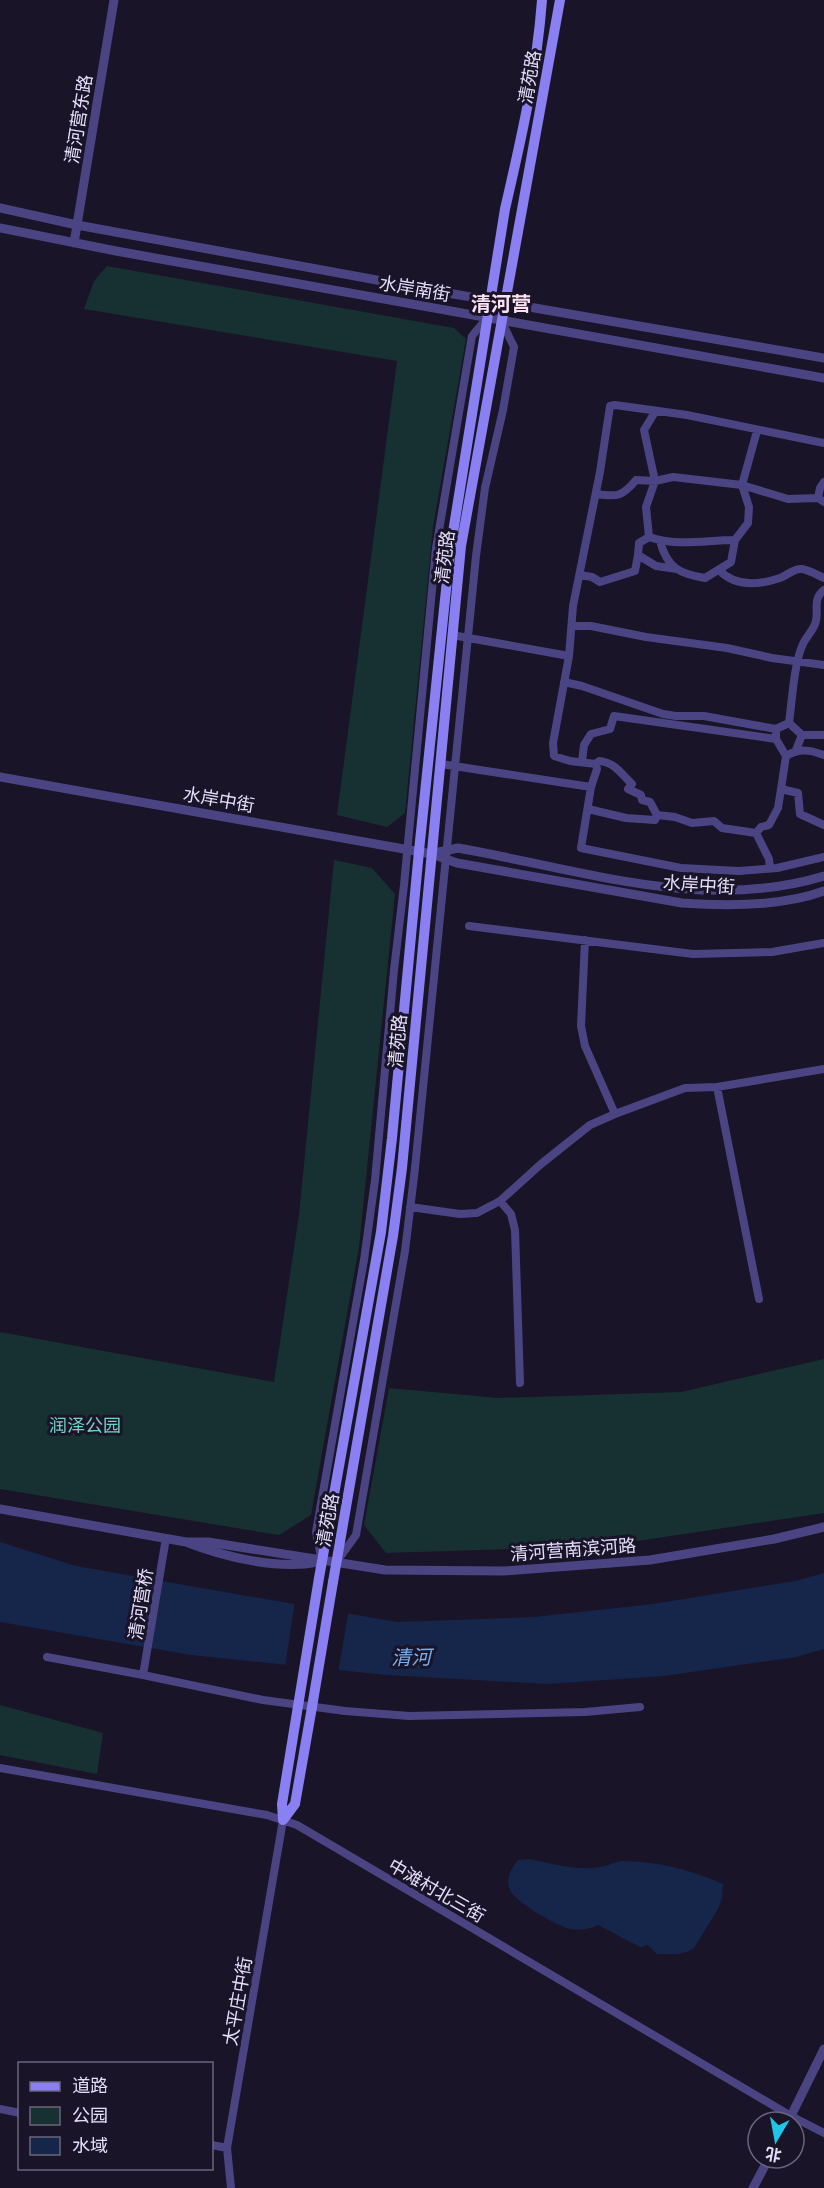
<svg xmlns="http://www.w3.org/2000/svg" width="824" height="2188" font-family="Ubuntu,'Noto Sans SC',sans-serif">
	<rect width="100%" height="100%" fill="#191428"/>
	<path fill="#173132" d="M 107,266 L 454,328 L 466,339 L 433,527 L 405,813 L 387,827 L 337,815 L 397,361 L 84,309 L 94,281 Z
		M 334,860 L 372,868 L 395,894 L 359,1247 L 311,1515 L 279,1535 L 0,1489 L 0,1332 L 274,1382 L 299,1215 Z
		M 824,1359 L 824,1513 L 604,1546 L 386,1553 L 364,1525 L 389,1388 L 498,1398 L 681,1392 Z
		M 0,1705 L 103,1733 L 97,1774 L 0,1755 Z"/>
	<path fill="#15264a" d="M 0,1542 L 76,1566 L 397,1622 L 534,1617 L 653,1604 L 795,1581 L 824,1573 L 824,1649 L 796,1657 L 664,1676 L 547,1684 L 387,1675 L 191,1655 L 0,1622 Z
		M 530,1859 C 553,1864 576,1871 600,1867 C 608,1866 614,1862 622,1861 C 657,1861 691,1870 723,1884 L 722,1898 L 718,1909 L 694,1948 C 683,1956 670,1954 657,1954 L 648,1945 L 640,1947 L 598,1925 C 590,1929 579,1931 570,1929 C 557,1926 515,1902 510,1890 C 505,1879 511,1869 518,1860 Z"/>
	<path fill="#191428" d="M 295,1600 L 349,1609 L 338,1673 L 285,1668 Z"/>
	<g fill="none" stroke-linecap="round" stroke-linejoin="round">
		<path stroke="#4b4482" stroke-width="8" d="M 655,412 L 644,430 L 655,481 L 646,507 L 649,537 C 678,547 705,540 735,540 L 748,523 L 749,507 L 742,485 L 757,431
			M 824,482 L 820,488 L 818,498 L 824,502
			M 596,494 C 617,497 622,497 636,480 L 655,481 L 673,477 L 742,485 L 788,499 L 818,498
			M 660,541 C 667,568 680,574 705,578 L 731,562 L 735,540
			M 638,555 L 639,543 L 649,537
			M 719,570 C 735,587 759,585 780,578 C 788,575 794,568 802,569 C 809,570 817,575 824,578
			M 580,575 L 592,577 L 600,582 L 635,571 L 638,555 L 656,566 L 677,569
			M 573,626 L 591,626 L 646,637 L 727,648 L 772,658 L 824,665
			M 452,635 L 569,656
			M 564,682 L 582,686 L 663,714 L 676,716 L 704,716 L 776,729
			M 789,723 L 802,735 L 796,750
			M 802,735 L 824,735
			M 824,755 C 810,750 800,748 786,756 L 781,789 L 798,793 L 800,814 L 824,825
			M 786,756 L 776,739 L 776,729 L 789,723 C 792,702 794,662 803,644 C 806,637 812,632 815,624 C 820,613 811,600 824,590
			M 582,762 L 584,745 L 591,734 L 610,729 L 614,716 L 776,739
			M 441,764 L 591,787 L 581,848 L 681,868 L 739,871 L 777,868 L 824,857
			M 596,764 L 599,761 C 616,763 620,773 632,784 L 628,789 L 641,795 L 642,800 L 650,802 L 657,815 L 675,817 L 692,823 L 714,821 L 722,828 L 756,833 L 761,827 L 769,825 L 778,808 L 781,789
			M 591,787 L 597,769 L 596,764 L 570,761 L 554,756 L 553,743 L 569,656 L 573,606 L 600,472 L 610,406 L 615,405 L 687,415 L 824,443
			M 588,809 L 626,818 L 655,820 L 657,815
			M 756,833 L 769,859 L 770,868
			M 469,926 L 693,954 L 772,952 L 824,943
			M 585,940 L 581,1026 L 585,1046 L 615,1114
			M 717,1087 L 759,1299
			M 500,1201 L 511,1214 L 515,1230 L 520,1383
			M 410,1207 L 460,1214 L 477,1213 L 500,1201 L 541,1164 L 590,1125 L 615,1114 L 685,1088 L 717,1087 L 824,1069
			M 321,1557 L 316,1532 L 364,1260 L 375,1180 L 394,970 L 404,885 L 436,548 L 472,336 L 487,318
			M 338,1560 L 356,1535 L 405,1251 L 415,1168 L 476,556 L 485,488 L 503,410 L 514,347 L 502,322
			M 47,1657 L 143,1675 L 263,1700 L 345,1711 L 409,1716 L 585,1712 L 640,1707
			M 143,1675 L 166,1538
			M 0,1768 L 267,1815 L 297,1825 L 791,2116 L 824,2133
			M 0,2109 L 20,2113
			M 212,2145 L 227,2148
			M 231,2188 L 227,2148 L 283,1820"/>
		<path stroke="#4b4482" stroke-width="9" d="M 0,208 L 77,225 L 442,292 L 824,358
			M 0,228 L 116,251 L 824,378
			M 74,243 L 114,0
			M 0,777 L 432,854 L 457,863 L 682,903 C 725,906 784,906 824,891
			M 434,853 L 458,848 C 578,869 703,913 824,876
			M 0,1509 L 186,1542 C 224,1557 278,1570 318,1562
			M 186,1542 L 208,1542 L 385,1570 L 504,1571 L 650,1560 L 774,1539 L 824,1527
			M 788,2122 L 824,2049
			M 753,2188 L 769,2158"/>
		<path stroke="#8b80f1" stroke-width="10" d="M 333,1582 L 393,1236 L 402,1168 L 461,546 L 560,0
			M 283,1820 L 282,1804 L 319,1578 L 381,1232 L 392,1138 L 419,851 L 450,551 L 505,209 C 521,140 537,70 542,0
			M 283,1820 L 295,1804 L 312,1707"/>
		<path stroke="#8b80f1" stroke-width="10" d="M 312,1707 L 333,1582"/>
	</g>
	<g text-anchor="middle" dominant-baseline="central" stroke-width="6" stroke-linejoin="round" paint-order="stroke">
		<g font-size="18" fill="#e4defb" stroke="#191428">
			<text transform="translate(529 77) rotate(-80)">清苑路</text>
			<text transform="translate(78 119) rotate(-81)">清河营东路</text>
			<text transform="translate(415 288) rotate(10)">水岸南街</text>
			<text transform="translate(444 557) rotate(-83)">清苑路</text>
			<text transform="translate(219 799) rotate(10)">水岸中街</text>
			<text transform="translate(699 884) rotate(4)">水岸中街</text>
			<text transform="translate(397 1041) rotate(-85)">清苑路</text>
			<text transform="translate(327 1520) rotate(-80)">清苑路</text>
			<text transform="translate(573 1549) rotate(-4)">清河营南滨河路</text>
			<text transform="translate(140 1604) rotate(-81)">清河营桥</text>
			<text transform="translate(437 1890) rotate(30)">中滩村北三街</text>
			<text transform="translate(237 2001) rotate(-80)">太平庄中街</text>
		</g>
		<g font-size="18" fill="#71d4c2" stroke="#191428">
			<text x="85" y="1425">润泽公园</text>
		</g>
		<g font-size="20" font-weight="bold" fill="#fce0f0" stroke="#191428">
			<text x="501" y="303">清河营</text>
		</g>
		<g font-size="20" font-style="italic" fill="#78b0f0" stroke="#191428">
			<text transform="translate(411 1657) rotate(-1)">清河</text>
		</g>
	</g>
	<rect x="18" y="2062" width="195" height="108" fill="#191428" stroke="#6a657c" stroke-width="1.5"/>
	<rect x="30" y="2082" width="30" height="9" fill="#8b80f1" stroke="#6a657c" stroke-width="1.5"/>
	<text x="72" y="2092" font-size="18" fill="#e4defb">道路</text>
	<rect x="30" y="2107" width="30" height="18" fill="#173132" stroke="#6a657c" stroke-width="1.5"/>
	<text x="72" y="2122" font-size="18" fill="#e4defb">公园</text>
	<rect x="30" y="2137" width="30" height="18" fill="#15264a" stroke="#6a657c" stroke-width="1.5"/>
	<text x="72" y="2152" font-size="18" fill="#e4defb">水域</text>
	<g transform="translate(776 2140) rotate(190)"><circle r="28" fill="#191428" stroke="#6a657c" stroke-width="1.5"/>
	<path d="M0-4.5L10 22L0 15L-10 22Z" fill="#20c4e6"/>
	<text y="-9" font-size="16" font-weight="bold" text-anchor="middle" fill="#e4defb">北</text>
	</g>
</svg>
